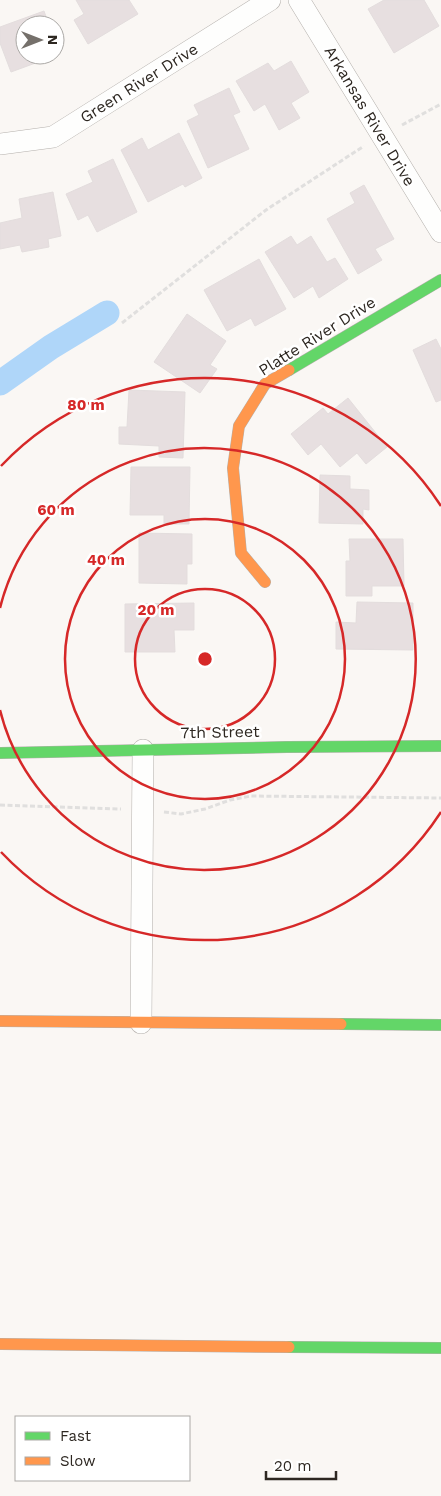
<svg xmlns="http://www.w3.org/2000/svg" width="441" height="1496" font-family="'Work Sans',sans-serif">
	<rect width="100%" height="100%" fill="#faf7f4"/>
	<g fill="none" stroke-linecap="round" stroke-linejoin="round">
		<path stroke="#afd6f9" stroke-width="25" d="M 0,383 L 51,347 L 107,313"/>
	</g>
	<path fill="#e7dfe0" stroke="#e3dddd" d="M 76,0 L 129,0 L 138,14 L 88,44 L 74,20 L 84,14 Z
		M 384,0 L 424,0 L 439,26 L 394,53 L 368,9 Z
		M 44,11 L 49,25 L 25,25 L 25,55 L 55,55 L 55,42 L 60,54 L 11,72 L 0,43 L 0,27 Z
		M 291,61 L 309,92 L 291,103 L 300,118 L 279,130 L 265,104 L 254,111 L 236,81 L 268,63 L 274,71 Z
		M 229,88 L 240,112 L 233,115 L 249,149 L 208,168 L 187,121 L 199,115 L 194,105 Z
		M 179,133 L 202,178 L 185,187 L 183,184 L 148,202 L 121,150 L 142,138 L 148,150 Z
		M 113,159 L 137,212 L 97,232 L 88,215 L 78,220 L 66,194 L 93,182 L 88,171 Z
		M 364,185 L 394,239 L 375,249 L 382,260 L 358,274 L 327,219 L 355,203 L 350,193 Z
		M 53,192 L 61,236 L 48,239 L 49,247 L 22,252 L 20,245 L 0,249 L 0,223 L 22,218 L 19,199 Z
		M 291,236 L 297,245 L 311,236 L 327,262 L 335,258 L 348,279 L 319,298 L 313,286 L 294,298 L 265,252 Z
		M 259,259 L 286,309 L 255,326 L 251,318 L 227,331 L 204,290 Z
		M 187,314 L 226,341 L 210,365 L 217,369 L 200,393 L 154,362 Z
		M 436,339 L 441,349 L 441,400 L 436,402 L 413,350 Z
		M 129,390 L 185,392 L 183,458 L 159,457 L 159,446 L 119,444 L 119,427 L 127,427 Z
		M 348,398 L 387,447 L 366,464 L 357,453 L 340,467 L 321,444 L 308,455 L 291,434 L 323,408 L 328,414 Z
		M 131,467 L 190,467 L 189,524 L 164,524 L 164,515 L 130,515 Z
		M 320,475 L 350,476 L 350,489 L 369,490 L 369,510 L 363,509 L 363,524 L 319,523 Z
		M 139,533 L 192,534 L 192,564 L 187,564 L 187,584 L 139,583 Z
		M 349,539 L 403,539 L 404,586 L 372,586 L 372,596 L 346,596 L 346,561 L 350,561 Z
		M 357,602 L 413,603 L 413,650 L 336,649 L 336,622 L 356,623 Z
		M 194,603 L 194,630 L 174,630 L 175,652 L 125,652 L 125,604 Z"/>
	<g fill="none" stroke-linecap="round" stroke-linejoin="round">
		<g stroke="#b4b0ac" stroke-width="22">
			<path id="street" d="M 299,0 L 441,232
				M 0,144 L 53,137 L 270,0
				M 141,1023 L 143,750"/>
		</g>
		<g stroke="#b4b0ac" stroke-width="12">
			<path id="fast" d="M 289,370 L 441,280
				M 0,753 L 287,747 L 441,746
				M 341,1024 L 441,1025
				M 289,1347 L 441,1348"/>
		</g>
		<g stroke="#b4b0ac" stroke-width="12">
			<path id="slow" d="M 265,582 L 241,553 L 233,468 L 239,426 L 265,384 L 289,370
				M 0,1021 L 341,1024
				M 0,1344 L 289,1347"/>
		</g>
		<path stroke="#e0dfde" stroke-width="3" stroke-dasharray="5 2.5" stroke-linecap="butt" d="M 402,125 L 441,104
			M 122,323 L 266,210 L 364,146
			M 0,805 L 121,809
			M 164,812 L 181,814 L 205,809 L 230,800 L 251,796 L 441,798"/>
		<use href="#street" stroke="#fefefd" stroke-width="21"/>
		<use href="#fast" stroke="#63d668" stroke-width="11"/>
		<use href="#slow" stroke="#ff974d" stroke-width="11"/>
	</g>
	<g fill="none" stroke="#d62828" stroke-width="2.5">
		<circle cx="205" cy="659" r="70"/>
		<circle cx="205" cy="659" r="140"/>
		<path d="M0 608A211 211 0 1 1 0 710"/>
		<path d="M441 812A281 281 0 0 1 1 852M1 466A281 281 0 0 1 441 506"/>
	</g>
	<g text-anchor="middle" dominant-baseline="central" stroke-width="5" stroke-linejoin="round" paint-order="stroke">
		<g font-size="16" fill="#2d2721" stroke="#fff">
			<text transform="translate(139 83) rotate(-32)">Green River Drive</text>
			<text transform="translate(370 116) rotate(59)">Arkansas River Drive</text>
			<text transform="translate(317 336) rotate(-32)">Platte River Drive</text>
			<text transform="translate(220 732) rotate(-1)">7th Street</text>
		</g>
	</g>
	<circle cx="205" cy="659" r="8" fill="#d62828" stroke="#fff" stroke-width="2.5"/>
	<g font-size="15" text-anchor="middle" font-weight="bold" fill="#d62828" stroke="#fff" stroke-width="5" stroke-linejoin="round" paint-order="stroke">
		<text x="86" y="410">80 m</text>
		<text x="56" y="515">60 m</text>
		<text x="106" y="565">40 m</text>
		<text x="156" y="615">20 m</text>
	</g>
	<rect x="15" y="1416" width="175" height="65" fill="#ffffff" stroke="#aba9a6"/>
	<rect x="25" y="1432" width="25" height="8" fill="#63d668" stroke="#aba9a6"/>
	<text x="60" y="1441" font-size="15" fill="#2d2721">Fast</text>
	<rect x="25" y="1457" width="25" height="8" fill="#ff974d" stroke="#aba9a6"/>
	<text x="60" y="1466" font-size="15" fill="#2d2721">Slow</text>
	<g transform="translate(40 40) rotate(90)"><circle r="24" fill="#ffffff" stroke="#aba9a6"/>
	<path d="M0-4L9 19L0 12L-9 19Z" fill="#75706b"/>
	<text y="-8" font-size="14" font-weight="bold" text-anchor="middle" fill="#2d2721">N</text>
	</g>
	<path d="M266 1471v8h70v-8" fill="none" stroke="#2d2721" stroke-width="2.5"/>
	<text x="274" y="1471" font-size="15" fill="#2d2721" stroke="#ffffff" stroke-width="4" paint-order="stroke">20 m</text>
</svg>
